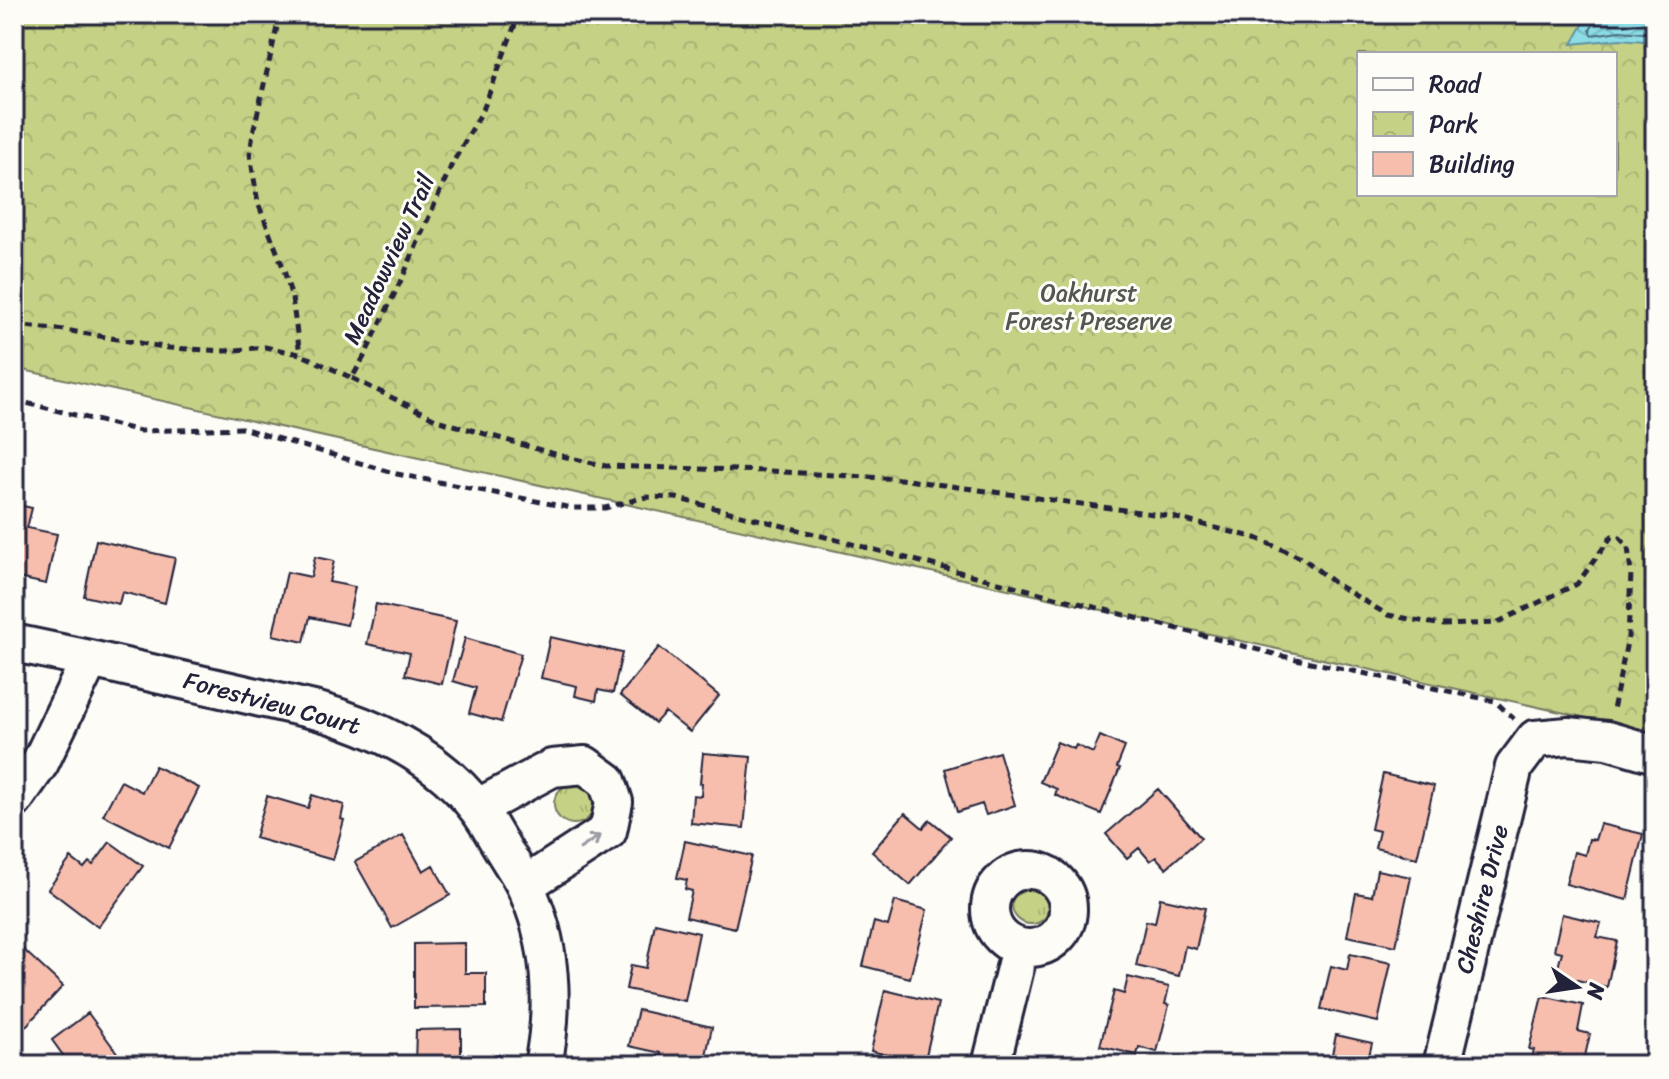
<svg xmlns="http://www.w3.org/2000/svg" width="1669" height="1079" font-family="Sriracha,sans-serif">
	<defs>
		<pattern id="grass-tufts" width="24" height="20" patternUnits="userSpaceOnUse" patternTransform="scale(2)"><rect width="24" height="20" fill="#c5d185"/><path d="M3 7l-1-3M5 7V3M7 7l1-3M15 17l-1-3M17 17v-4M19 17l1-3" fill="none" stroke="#a9b374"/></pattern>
		<pattern id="park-crowns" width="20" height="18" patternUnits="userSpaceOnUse" patternTransform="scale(2)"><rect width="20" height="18" fill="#c5d185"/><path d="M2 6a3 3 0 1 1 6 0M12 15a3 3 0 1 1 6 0" fill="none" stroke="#a9b374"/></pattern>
		<pattern id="water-waves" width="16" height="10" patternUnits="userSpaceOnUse" patternTransform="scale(2)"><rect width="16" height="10" fill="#8cdde6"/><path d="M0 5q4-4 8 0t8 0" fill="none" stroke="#78bdc6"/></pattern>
	</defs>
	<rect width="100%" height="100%" fill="#fdfcf7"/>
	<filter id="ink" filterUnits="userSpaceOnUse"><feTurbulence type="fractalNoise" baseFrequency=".0125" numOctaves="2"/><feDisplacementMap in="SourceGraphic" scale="16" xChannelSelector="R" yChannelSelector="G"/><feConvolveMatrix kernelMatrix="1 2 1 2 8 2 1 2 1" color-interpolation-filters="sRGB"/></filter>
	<g filter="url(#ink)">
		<path fill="url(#grass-tufts)" stroke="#747a60" stroke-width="2" d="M554 804a20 20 0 1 1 40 0a20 20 0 1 1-40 0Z
			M1012 905a19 19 0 1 1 38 0a19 19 0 1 1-38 0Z"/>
		<path fill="url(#park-crowns)" stroke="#747a60" stroke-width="2" fill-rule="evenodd" d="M 14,14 L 1655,14 L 1655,733 L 14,368 ZM 1359,54 L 1615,54 L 1615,194 L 1359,194 Z"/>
		<path fill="url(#water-waves)" stroke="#6292a2" stroke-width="2" d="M 1589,14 L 1655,14 L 1655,42 L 1620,39 L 1572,44 Z"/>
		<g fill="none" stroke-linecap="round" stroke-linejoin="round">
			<path stroke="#4c6d7f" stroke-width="2" d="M 1596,14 L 1596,20 L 1590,30 L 1592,35 L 1620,31 L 1655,34"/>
		</g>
		<path fill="#f7beae" stroke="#22223b" stroke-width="2" d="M 14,504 L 32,508 L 27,528 L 57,534 L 46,584 L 14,577 Z
			M 96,540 L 175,558 L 165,603 L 122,592 L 119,604 L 84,596 Z
			M 315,557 L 334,561 L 329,582 L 355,587 L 347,625 L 310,617 L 304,642 L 273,635 L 287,572 L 311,577 Z
			M 376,604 L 456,621 L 442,684 L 405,675 L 410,653 L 367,644 Z
			M 550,637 L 622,653 L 613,693 L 598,690 L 596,701 L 575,696 L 577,686 L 541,678 Z
			M 465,638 L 521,654 L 501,722 L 469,713 L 476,688 L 453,681 Z
			M 659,647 L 719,696 L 690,732 L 665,712 L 655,723 L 620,695 Z
			M 1100,736 L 1125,747 L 1117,767 L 1120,768 L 1101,814 L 1055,795 L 1057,789 L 1040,782 L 1057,742 L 1074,749 L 1076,745 L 1093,753 Z
			M 999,752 L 1015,805 L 986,815 L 982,804 L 957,812 L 945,769 Z
			M 703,753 L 751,757 L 744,828 L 691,823 L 693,795 L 701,796 L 702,783 L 700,783 Z
			M 155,766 L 199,788 L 169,848 L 103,815 L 121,781 L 142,792 Z
			M 1383,774 L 1434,786 L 1417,858 L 1375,848 L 1379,831 L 1371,829 Z
			M 1158,789 L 1201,838 L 1166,868 L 1156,857 L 1150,861 L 1139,848 L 1127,858 L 1106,834 Z
			M 312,795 L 344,805 L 341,819 L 344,820 L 333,860 L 255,838 L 267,796 L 308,808 Z
			M 905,813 L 923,828 L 930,820 L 951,837 L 910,885 L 872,852 Z
			M 1600,824 L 1643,834 L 1627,900 L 1566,884 L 1574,852 L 1585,855 L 1589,839 L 1595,840 Z
			M 403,835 L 423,871 L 433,865 L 450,895 L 392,928 L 355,862 Z
			M 685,841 L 752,856 L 735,928 L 686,917 L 692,891 L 685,889 L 687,880 L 677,878 Z
			M 110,842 L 143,866 L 98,927 L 48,889 L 71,858 L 84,868 L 89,862 L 93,865 Z
			M 1377,870 L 1411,877 L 1396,946 L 1347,936 L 1356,893 L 1372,896 Z
			M 1160,898 L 1205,908 L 1196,949 L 1185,946 L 1179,976 L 1136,966 L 1146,921 L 1155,923 Z
			M 895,901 L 927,910 L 910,978 L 863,966 L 874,922 L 888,926 Z
			M 1562,914 L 1601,923 L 1597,937 L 1617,941 L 1607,987 L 1556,975 L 1562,952 L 1554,950 Z
			M 655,923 L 699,933 L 685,1001 L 626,989 L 631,965 L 646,968 Z
			M 14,941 L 63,986 L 14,1039 Z
			M 465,943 L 465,973 L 486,973 L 486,1007 L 414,1008 L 414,944 Z
			M 1350,954 L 1391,963 L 1378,1022 L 1321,1009 L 1331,966 L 1347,970 Z
			M 1128,977 L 1169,987 L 1165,1004 L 1169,1005 L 1157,1052 L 1139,1047 L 1137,1055 L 1100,1046 L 1114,991 L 1124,994 Z
			M 885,990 L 938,1003 L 924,1064 L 871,1051 Z
			M 1542,996 L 1583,1005 L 1578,1031 L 1590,1034 L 1583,1065 L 1550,1065 L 1531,1061 L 1534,1050 L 1529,1049 Z
			M 638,1010 L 712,1027 L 704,1065 L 658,1065 L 661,1053 L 629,1046 Z
			M 88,1013 L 126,1065 L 70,1065 L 52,1040 Z
			M 461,1029 L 461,1065 L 415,1065 L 416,1030 Z
			M 1336,1035 L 1372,1043 L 1367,1065 L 1315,1065 L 1316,1060 L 1330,1064 Z
			M 1070,1057 L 1105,1065 L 1068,1065 Z"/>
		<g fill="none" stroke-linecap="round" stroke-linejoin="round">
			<g stroke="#22223b" stroke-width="42">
				<path id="minor" d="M 14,643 L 90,659 L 318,711 C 377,728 438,756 477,808 C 487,820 494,835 503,849 C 510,861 519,873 525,886 C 552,941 555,1006 543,1065
					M 14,800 L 40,763 L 90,659
					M 477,808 L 552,768 L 585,765 L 607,781 L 614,802 L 608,831 L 525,885
					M990 909a39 39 0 1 1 78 0a39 39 0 1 1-78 0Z
					M 991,1065 L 1020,948
					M 1442,1065 L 1514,767 L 1535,739 L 1568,736 L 1607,740 L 1655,754"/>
			</g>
			<path stroke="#22223b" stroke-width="5" stroke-dasharray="8 6" stroke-linecap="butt" d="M 280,14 L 253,133 L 250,154 L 258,203 L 283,267 L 292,298 L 300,354
				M 14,325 L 65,330 L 169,348 L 226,351 L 265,347 L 300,354 L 352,378 L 365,355 L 404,274 L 452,164 L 483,110 L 519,14
				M 352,378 L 440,421 L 558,455 L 606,466 L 768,471 L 900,479 L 1168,516 L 1256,538 L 1304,559 L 1334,583 L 1388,615 L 1442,625 L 1496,623 L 1577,584 L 1612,536 L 1620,538 L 1628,547 L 1631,573 L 1628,637 L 1613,710
				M 14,400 L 140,431 L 242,428 L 397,474 L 572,508 L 605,508 L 646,497 L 676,498 L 1282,656 L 1495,701 L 1514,719"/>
			<use href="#minor" stroke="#fdfcf7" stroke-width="36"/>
		</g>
		<defs><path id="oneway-shaft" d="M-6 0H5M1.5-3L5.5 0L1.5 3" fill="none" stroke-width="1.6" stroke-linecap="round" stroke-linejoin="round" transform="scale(2)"/></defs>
		<use stroke="#9a9aa2" href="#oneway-shaft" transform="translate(590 842) rotate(-34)"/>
	</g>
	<g text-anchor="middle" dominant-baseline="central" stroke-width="6" stroke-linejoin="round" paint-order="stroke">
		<g font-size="24" fill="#22223b" stroke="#fdfcf7">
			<text transform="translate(389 259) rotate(-65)">Meadowview Trail</text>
			<text transform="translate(272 703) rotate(15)">Forestview Court</text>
			<text transform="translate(1482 899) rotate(-76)">Cheshire Drive</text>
		</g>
		<g font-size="24" fill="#535751" stroke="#fdfcf7">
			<text x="1089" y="293">Oakhurst<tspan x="1089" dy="28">Forest Preserve</tspan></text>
		</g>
	</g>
	<rect width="1669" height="1079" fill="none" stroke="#fdfcf7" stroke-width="48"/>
	<rect x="24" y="24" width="1621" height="1031" fill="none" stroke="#22223b" stroke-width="3" filter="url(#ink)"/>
	<rect x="1357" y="52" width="260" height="144" fill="#fdfcf7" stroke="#a5a5ac" stroke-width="2"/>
	<rect x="1373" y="78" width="40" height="12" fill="#fdfcf7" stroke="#a5a5ac" stroke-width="2"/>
	<text x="1429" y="92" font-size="24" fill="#22223b">Road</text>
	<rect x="1373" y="112" width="40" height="24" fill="url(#park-crowns)" stroke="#a5a5ac" stroke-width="2"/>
	<text x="1429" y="132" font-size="24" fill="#22223b">Park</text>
	<rect x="1373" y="152" width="40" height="24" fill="#f7beae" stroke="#a5a5ac" stroke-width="2"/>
	<text x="1429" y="172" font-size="24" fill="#22223b">Building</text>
	<g transform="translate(1577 987) rotate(103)" stroke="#fdfcf7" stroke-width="6" paint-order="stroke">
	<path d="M0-6L14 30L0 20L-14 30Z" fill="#22223b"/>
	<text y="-12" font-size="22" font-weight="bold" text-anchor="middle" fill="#22223b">N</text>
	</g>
</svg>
